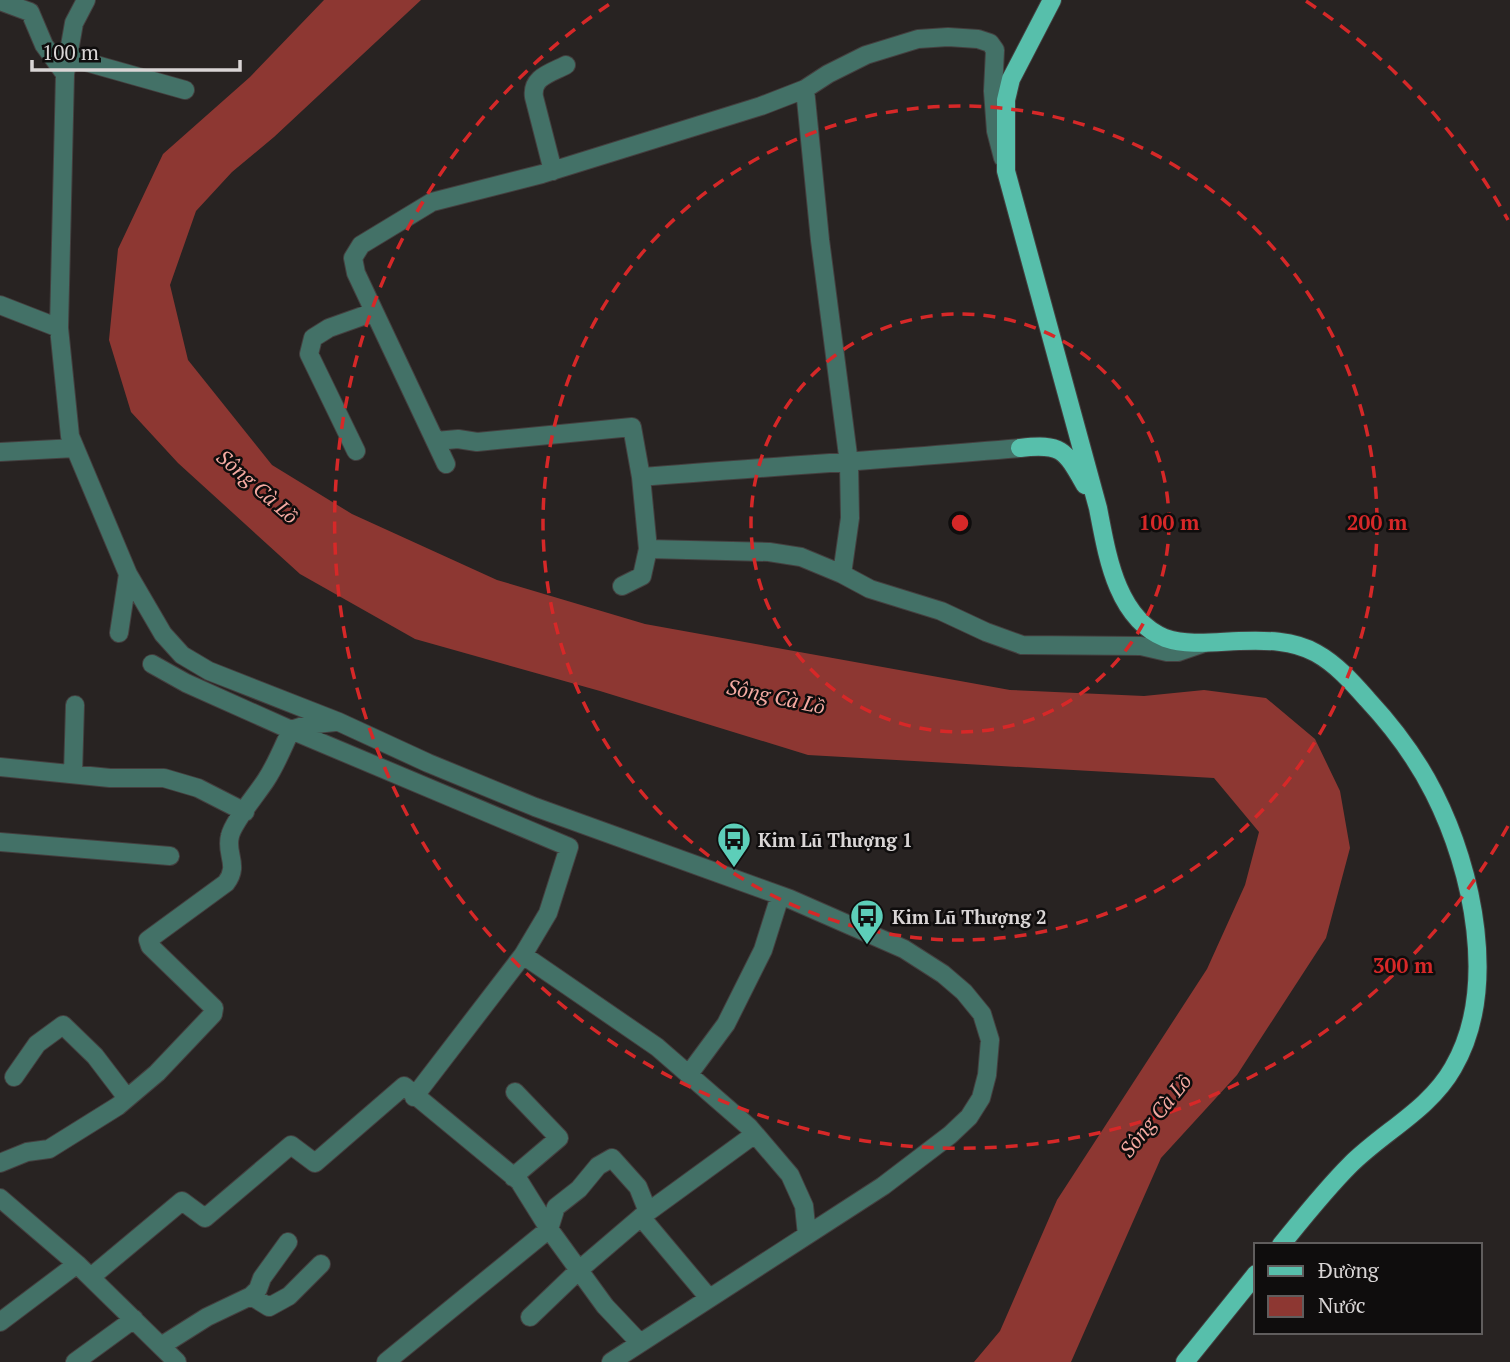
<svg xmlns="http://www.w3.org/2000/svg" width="1510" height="1362" font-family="'PT Serif',serif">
	<rect width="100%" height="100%" fill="#282322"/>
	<path fill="#8d3732" d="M 324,0 L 421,0 L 274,137 L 232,172 L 196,211 L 170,285 L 188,360 L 272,465 L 352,514 L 497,580 L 645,624 L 1010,690 L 1144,696 L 1204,690 L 1266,698 L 1315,739 L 1340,791 L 1350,848 L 1326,938 L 1237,1075 L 1161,1158 L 1071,1362 L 974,1362 L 1000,1331 L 1057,1200 L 1207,969 L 1245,885 L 1259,832 L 1214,778 L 808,755 L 600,691 L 415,639 L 300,574 L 178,463 L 131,412 L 109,340 L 118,249 L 163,154 L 250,77 Z"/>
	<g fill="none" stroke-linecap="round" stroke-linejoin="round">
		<g stroke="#443f3f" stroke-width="20">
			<path id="minor" d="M 86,0 L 74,23 L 65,74 L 59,328 L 70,436 L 128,574 L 163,634 L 182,655 L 209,671 L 339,722 L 428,763 L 535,807 L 790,899 L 904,949 L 943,974 L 964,992 L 982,1014 L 990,1040 L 987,1075 L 981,1098 L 969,1117 L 950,1135 L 883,1186 L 611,1362
				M 0,1 L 30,12 L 44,45 L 65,74
				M 68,57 L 185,90
				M 553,171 L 534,97 C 531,77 551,73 566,65
				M 0,305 L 59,328
				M 436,441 L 458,439 L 477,442 L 632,427 L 641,477 L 648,549 L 642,576 L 622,586
				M 356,451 L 309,354 L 313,338 L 329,328 L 374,312
				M 0,452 L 75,448
				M 446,464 L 356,273 L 353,258 L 361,245 L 432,202 L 542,174 L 761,106 L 805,89 L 828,74 L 866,55 L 918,39 L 948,37 L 978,39 L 990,43 L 995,50 L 993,91 L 996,131 L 1003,158
				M 641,477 C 767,467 894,459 1020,448
				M 648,549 L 769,552 L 801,557 L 842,574 L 850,518 L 849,463 L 820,240 L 805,89
				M 842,574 L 870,589 L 941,611 L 986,632 L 1022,645 L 1141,646 L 1167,652 L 1178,652 L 1204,643
				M 119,633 L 128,574
				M 152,664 L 186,683 L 291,730 L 569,847
				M 0,767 L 110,778 L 164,778 L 198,788 L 245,812
				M 73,774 L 75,705
				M 0,842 L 170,856
				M 523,955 L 657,1047 L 749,1127 L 790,1175 L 804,1206 L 807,1235
				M 689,1074 L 726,1024 L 763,950 L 780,896
				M 14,1077 L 37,1044 L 63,1025 L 95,1056 L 127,1098
				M 414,1097 L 523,955 L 548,913 L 569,847
				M 0,1163 L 27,1152 L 49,1149 L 118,1106 L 157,1073 L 213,1014 L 214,1008 L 150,946 L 148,940 L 226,883 C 240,865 225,854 230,836 C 233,822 257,794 266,780 C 276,765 283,747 291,730 L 306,725 L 335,722
				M 513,1177 L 559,1138 L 515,1092
				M 0,1198 L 77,1264 L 177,1362
				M 641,1217 L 709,1298
				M 91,1277 L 182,1201 L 205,1218 L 291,1145 L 315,1163 L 404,1086 L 519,1181 L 549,1229 L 605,1306 L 640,1343
				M 251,1296 L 269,1307 L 289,1296 L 321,1264
				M 530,1317 L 579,1270 L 641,1217 L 755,1134
				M 0,1322 L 77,1264
				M 161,1346 L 207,1317 L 251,1296 L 258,1289 L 262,1278 L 288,1242
				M 75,1362 L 134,1319
				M 386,1362 L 549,1229 L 556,1207 L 579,1189 L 598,1166 L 612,1158 L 638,1187 L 648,1212"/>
		</g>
		<g stroke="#443f3f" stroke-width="20">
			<path id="major" d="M 1052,0 L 1011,79 L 1006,100 L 1006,171 L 1098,508 C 1107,554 1116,618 1165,638 C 1188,646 1215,642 1239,641 C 1265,640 1293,640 1316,653 C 1336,664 1352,682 1367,699 C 1393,727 1417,759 1434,793 C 1473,870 1499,989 1453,1068 C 1429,1110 1384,1131 1350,1165 C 1325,1190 1303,1218 1281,1245
				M 1020,448 C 1062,443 1065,450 1085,485
				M 1185,1362 L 1256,1274"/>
		</g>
		<use href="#minor" stroke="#437167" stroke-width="18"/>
		<use href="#major" stroke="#57bfab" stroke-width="18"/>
	</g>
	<g fill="none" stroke="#d62828" stroke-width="3.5" stroke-dasharray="12 9">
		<circle cx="960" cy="523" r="209"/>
		<circle cx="960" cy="523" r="417"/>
		<path d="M1508 826A626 626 0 1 1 614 1M1306 1A626 626 0 0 1 1508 220"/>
	</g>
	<defs>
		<g id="bus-pin" transform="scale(1.75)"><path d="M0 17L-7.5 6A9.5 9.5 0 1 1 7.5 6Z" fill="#5dceb9" stroke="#0f0d0d"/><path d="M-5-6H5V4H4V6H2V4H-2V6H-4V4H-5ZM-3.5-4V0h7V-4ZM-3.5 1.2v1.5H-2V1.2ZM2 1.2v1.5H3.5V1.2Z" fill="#111"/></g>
	</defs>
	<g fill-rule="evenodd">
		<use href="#bus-pin" x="734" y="839"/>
		<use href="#bus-pin" x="867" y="916"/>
	</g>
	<g text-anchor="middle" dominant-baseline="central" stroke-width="5" stroke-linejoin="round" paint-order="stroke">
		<g font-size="19" font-weight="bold" fill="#d9d5d5" stroke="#0f0d0d" text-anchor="start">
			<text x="758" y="839">Kim Lũ Thượng 1</text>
			<text x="892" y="916">Kim Lũ Thượng 2</text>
		</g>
		<g font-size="21" font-style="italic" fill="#f5aaa2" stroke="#0f0d0d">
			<text transform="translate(258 486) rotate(41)">Sông Cà Lồ</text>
			<text transform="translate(776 696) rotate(12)">Sông Cà Lồ</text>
			<text transform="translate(1155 1115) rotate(-51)">Sông Cà Lồ</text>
		</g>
	</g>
	<circle cx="960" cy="523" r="10" fill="#d62828" stroke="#0f0d0d" stroke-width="3.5"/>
	<g font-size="21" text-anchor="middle" font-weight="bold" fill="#d62828" stroke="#0f0d0d" stroke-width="5" stroke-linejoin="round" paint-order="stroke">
		<text x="1169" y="530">100 m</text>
		<text x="1377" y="530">200 m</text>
		<text x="1403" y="973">300 m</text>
	</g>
	<rect x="1254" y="1243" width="228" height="91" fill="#0f0d0d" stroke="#605d5d" stroke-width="2"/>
	<rect x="1268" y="1266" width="35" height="10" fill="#57bfab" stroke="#605d5d" stroke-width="2"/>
	<text x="1318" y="1278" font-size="21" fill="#d9d5d5">Đường</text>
	<rect x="1268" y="1296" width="35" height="21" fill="#8d3732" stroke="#605d5d" stroke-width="2"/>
	<text x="1318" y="1313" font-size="21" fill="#d9d5d5">Nước</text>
	<path d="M32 60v10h208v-10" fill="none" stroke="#d9d5d5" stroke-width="3.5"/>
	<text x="42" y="60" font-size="21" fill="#d9d5d5" stroke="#0f0d0d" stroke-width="5" paint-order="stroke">100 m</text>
</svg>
